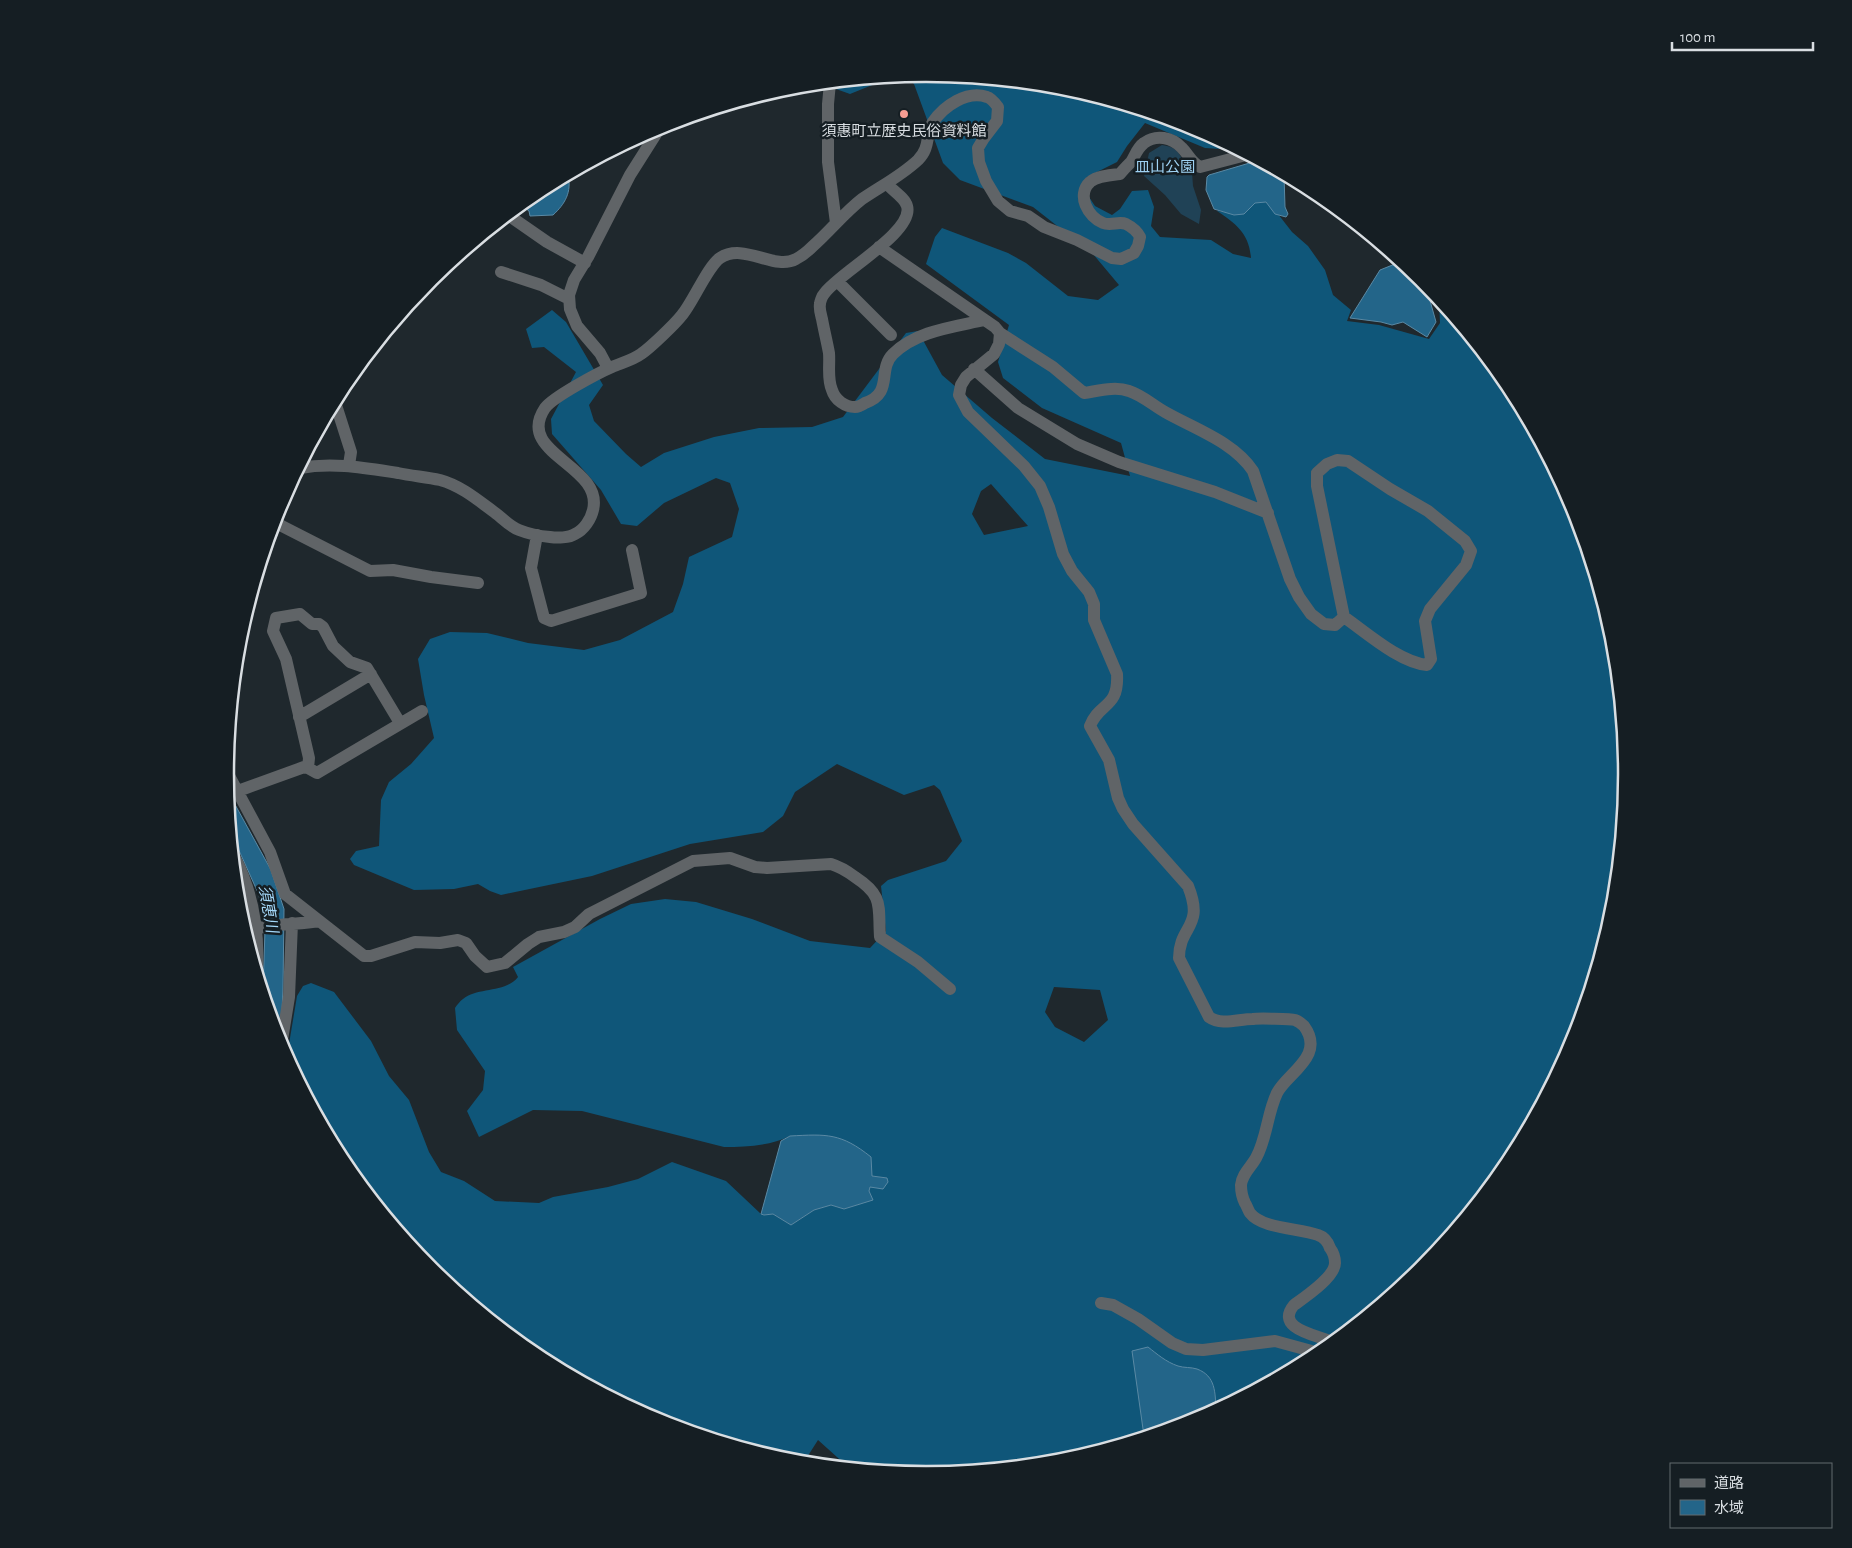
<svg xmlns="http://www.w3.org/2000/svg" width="1852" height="1548" font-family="'Alegreya Sans','Noto Sans JP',sans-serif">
	<rect width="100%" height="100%" fill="#1f282d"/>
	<path fill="#204256" d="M 1162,145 C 1184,148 1178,160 1192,172 L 1193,186 L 1201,210 L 1199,224 L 1181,214 L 1165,195 L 1144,176 L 1149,153 Z"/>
	<path fill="#0f5679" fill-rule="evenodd" d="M 926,74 L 1063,87 L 1194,127 L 1237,150 L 1205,148 L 1145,123 L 1127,146 L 1117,162 L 1087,177 L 1081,185 L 1095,206 L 1112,215 L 1120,209 L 1132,191 L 1148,190 L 1154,207 L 1151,226 L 1160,237 L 1211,240 L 1233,254 L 1251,258 C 1249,233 1236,224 1217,211 L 1244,214 L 1255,202 L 1265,202 L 1271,205 L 1292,232 L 1308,246 L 1325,270 L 1333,295 L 1351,310 L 1347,321 L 1379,325 L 1429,339 L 1440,323 L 1439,301 L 1508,385 L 1573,506 L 1613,638 L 1626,774 L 1613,911 L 1573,1042 L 1508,1163 L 1421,1269 L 1315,1356 L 1194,1421 L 1062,1461 L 926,1474 L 847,1466 L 818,1440 L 804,1462 L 789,1461 L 658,1421 L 537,1356 L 431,1269 L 344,1163 L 287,1056 L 297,996 L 303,986 L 311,983 L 334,992 L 371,1041 L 389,1076 L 409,1100 L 429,1152 L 441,1172 L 464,1181 L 495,1201 L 539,1203 L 553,1197 L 608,1187 L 638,1179 L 672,1162 L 726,1181 L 761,1214 L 764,1215 L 773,1214 L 791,1225 L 814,1210 L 831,1205 L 844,1209 L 872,1200 L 869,1191 L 870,1186 L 887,1178 L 871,1176 L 790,1136 C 770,1146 746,1147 724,1147 L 582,1111 L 533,1110 L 479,1137 L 467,1111 L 483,1090 L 485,1071 L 457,1030 L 455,1008 C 457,1005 460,1001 463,999 C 478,987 506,993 518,977 L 513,967 L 600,919 L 631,904 L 665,899 L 696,902 L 752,919 L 810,941 L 870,948 L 886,931 L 881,886 L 888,880 L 946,861 L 962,841 L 940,790 L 934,785 L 904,795 L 837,764 L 795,792 L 783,816 L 763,832 L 690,844 L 592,876 L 501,895 L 490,891 L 478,884 L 454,889 L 414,890 L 354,865 L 350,859 L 356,851 L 379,846 L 381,800 L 389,782 L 411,764 L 434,738 L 424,695 L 418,659 L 430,639 L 450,632 L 487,633 L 528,643 L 584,650 L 620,640 L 673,612 L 683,584 L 689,557 L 732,537 L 739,509 L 730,483 L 716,478 L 664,503 L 637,526 L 621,524 L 601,490 L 552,434 L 551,419 L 576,372 L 544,347 L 532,348 L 526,329 L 552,310 L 566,322 L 603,385 L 589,405 L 594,421 L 626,454 L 641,467 L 664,453 L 714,437 L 759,428 L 812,427 L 843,417 L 906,333 L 918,331 L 942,375 L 992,418 L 1045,459 L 1130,476 L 1121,443 L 1042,408 L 1003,378 L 998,362 L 1009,325 L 926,264 L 935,237 L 942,228 L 1008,253 L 1026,263 L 1068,296 L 1098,300 L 1119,285 L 1093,254 L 1033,207 L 960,180 L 943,163 L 914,84 L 905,76 ZM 991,484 L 1028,526 L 984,535 L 972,514 L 981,491 ZM 1054,987 L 1100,990 L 1108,1020 L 1084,1042 L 1055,1027 L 1045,1012 Z
		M 892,77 L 850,94 L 822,84 Z"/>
	<path fill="#236589" stroke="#5a89a4" d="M 1253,162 L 1265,165 L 1284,175 L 1285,207 L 1288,214 L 1286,217 L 1275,214 L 1266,202 L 1255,203 L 1244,214 L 1234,215 L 1214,209 L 1206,190 L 1207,177 L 1209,175 Z
		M 568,175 C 572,192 565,204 553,215 L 530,216 L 529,211 L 521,205 L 537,192 Z
		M 1400,262 L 1421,279 L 1430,289 L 1429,297 L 1436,322 L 1427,337 L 1403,322 L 1392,325 L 1381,322 L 1350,318 L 1380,270 Z
		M 227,790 L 271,870 L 284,909 L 283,988 L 282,1011 L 277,1034 L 263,990 L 265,930 L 259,895 L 232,835 Z
		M 790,1136 C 827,1134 841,1133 871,1157 L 872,1176 L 887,1178 L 888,1182 L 883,1189 L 870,1187 L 869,1191 L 873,1200 L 844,1209 L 831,1205 L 814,1210 L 791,1225 L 773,1214 L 764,1215 L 761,1214 L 781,1141 Z
		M 1148,1347 C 1157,1354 1166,1362 1178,1366 C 1184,1368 1191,1367 1197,1369 C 1216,1376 1215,1393 1216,1409 L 1194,1421 L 1144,1436 L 1132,1351 Z"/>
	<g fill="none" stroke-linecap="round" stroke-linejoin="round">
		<path stroke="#606467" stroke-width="12" d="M 830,83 L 828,104 L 828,162 L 836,223
			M 887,184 C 892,190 905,198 907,206 C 915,232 837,274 824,294 C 822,296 820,302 820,304 C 819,309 821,315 822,319 C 824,330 827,342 829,353 C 830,365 827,379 832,390 C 835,400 845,407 855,407 C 858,407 862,405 865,403 C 894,393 877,370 893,354 C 916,331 953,327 984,320
			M 508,215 L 547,242 L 585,263
			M 879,247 L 995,327 L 1000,333 L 1053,367 L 1084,393 C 1098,391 1115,386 1129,391 C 1142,395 1154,406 1165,412 C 1195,429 1234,442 1253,471 L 1290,579 L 1299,597 L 1311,614 L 1324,624 L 1335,625 L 1344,617
			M 501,272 L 541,285 L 569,299
			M 837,281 L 891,335
			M 1000,333 L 999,344 L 994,354 L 966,377 L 961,385 L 959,395 L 968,412 L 1024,466 L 1040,486 L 1049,507 L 1063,554 L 1072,571 L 1089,592 L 1094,604 L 1094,620 L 1117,674 C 1119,709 1099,702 1090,726 L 1109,760 L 1118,798 L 1123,809 L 1133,824 L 1188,886 C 1205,928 1179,925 1179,958 L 1209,1017 C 1222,1026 1238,1019 1253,1019 C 1259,1018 1291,1019 1295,1020 C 1298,1021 1302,1024 1304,1026 C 1326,1056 1287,1073 1277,1093 C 1267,1114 1267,1138 1256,1158 C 1251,1167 1242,1174 1241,1185 C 1241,1191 1242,1197 1245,1203 C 1247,1206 1248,1210 1250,1213 C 1262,1229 1300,1228 1318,1235 C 1324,1237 1328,1242 1330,1248 C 1333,1252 1335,1258 1335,1263 C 1335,1277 1305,1297 1294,1305 C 1274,1329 1318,1335 1332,1342
			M 608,368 L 600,353 L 577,326 L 570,309 L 569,295 L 574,280 L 588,257 L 630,175 L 661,126
			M 974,369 L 1018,408 L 1077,444 L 1119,462 L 1215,492 L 1268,513
			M 335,402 L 351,452 L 349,465
			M 1337,460 L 1348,461 L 1390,489 L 1428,511 L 1465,541 L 1471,551 L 1466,565 L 1430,609 L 1425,621 L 1431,659 L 1427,665 C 1399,662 1367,633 1344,617 L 1317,486 L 1317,473 L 1327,464 Z
			M 300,468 C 333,462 365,468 398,473 C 412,476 426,477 440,480 C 462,486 479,501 498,515 C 504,520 511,527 519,530 C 529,534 539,536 550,537 C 557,538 569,538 575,534 C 584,530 591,519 593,510 C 604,465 514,454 545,408 C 553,397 598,373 612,367 C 621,363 633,360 641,354 C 650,348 675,324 682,315 C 693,302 708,266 720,258 C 744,242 774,271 796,259 C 802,256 808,251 813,246 C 830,231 844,213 862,199 C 881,186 901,176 918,160 C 931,147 925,135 933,122 C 944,106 967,90 987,97 C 991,98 995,103 998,107 L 997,121 L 984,138 L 978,148 L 979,162 L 986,181 L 998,201 L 1010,211 L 1028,216 L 1044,227 L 1077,240 L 1112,258 L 1121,259 L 1134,253 L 1138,246 L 1140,237 C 1137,231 1132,227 1126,224 C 1119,221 1111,226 1103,223 C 1088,217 1076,195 1090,182 C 1097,176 1111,175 1120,174 C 1123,170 1127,166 1131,162 C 1135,156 1137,148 1144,143 C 1156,134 1172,137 1182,148 C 1189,155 1191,162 1200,167 L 1246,155
			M 274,522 L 370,571 L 393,570 L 431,577 L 478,583
			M 537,535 L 531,568 L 544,618 L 551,621 L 641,593 L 632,550
			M 299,717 L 371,674
			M 308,768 L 317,773 L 422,711
			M 226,770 L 270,852 L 285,894 L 364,956 L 371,956 L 415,942 L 440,943 L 458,940 L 466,943 L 475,956 L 487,967 L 505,963 L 528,944 L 539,937 L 564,932 L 575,927 L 589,914 L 693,861 L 730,858 L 755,867 L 767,868 L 831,864 C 841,867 847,871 855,877 C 884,896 878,905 880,937 L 918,962 L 950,989
			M 238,791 L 304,767 L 308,768 L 309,758 L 286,659 L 273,631 L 276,618 L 300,614 L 312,624 L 319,624 L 323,627 L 333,646 L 350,662 L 367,668 L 400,723
			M 234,856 C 253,892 259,930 257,970
			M 246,932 C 270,923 295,925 319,921
			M 281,1046 L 289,997 L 292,923
			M 1101,1303 L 1113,1305 L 1138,1319 L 1172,1343 L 1186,1349 L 1203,1350 L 1275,1341 L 1319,1353"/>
	</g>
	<circle fill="#f59c92" stroke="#151e23" stroke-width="2" cx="904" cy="114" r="5"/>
	<g text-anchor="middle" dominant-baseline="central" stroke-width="5" stroke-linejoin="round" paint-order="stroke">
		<g font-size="15" fill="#d9dee2" stroke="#151e23">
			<text x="904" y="131">須惠町立歴史民俗資料館</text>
		</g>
		<g font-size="15" fill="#9fd2f3" stroke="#151e23">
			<text x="1165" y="167">皿山公園</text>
		</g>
		<g font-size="16" font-style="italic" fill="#a3d6f7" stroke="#151e23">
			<text transform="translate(268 909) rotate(80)">須恵川</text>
		</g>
	</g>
	<path d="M0 0H1852V1548H0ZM234 774a692 692 0 1 1 1384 0a692 692 0 1 1-1384 0Z" fill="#151e23" fill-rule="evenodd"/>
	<path fill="none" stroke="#d9dee2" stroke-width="2.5" d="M234 774a692 692 0 1 1 1384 0a692 692 0 1 1-1384 0Z"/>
	<rect x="1670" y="1463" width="162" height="65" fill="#151e23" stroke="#636b6f"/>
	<rect x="1680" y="1479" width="25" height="8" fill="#606467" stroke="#636b6f"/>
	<text x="1714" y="1488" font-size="15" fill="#d9dee2">道路</text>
	<rect x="1680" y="1500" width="25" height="15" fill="#236589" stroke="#636b6f"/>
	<text x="1714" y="1513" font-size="15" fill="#d9dee2">水域</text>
	<path d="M1672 42v8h141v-8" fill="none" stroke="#d9dee2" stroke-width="2.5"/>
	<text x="1680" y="42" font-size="15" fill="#d9dee2" stroke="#151e23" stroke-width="4" paint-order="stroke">100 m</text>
</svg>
